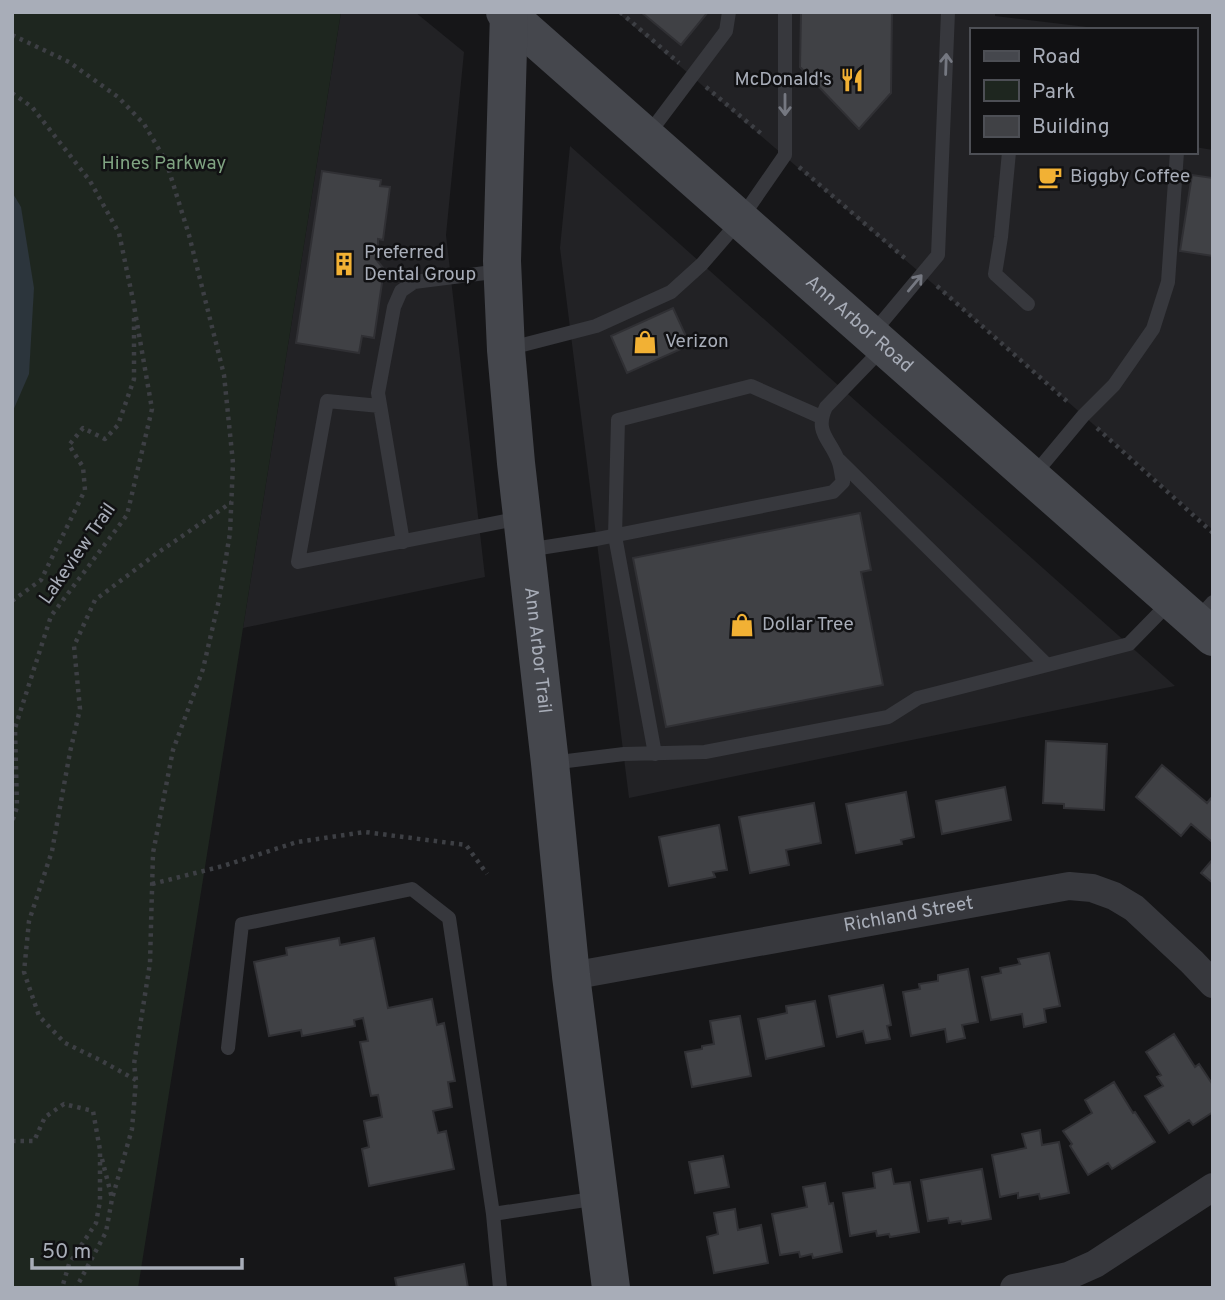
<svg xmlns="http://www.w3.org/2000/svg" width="1225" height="1300" font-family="Overpass,sans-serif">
	<rect width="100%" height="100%" fill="#161618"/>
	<path fill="#222225" d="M 341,12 L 415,12 L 464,52 L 446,235 L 485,577 L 243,628 Z
		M 617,12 L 995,12 L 995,16 L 1112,30 L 971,30 L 971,152 L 1195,152 L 1195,147 L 1213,150 L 1213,530 L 982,326 Z
		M 570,146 L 1175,686 L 629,798 L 560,248 Z"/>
	<path fill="#1e261f" d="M 12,12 L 341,12 L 138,1288 L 12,1288 Z"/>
	<path fill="#2c353c" d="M 12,192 L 21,207 L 34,288 L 29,374 L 12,413 Z"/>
	<path fill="#404145" stroke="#303034" stroke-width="2" d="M 641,12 L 708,12 L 681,45 Z
		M 801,12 L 892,12 L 891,93 L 859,129 L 800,67 Z
		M 322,171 L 381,180 L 380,186 L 390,187 L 383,240 L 378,239 L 378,251 L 375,258 L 384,269 L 374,338 L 362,336 L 359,353 L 296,343 Z
		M 1192,175 L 1213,178 L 1213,256 L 1180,251 Z
		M 673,308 L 690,345 L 627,373 L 611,336 Z
		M 860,513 L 871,570 L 861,572 L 883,685 L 666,727 L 633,558 Z
		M 1046,741 L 1107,744 L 1104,810 L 1064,808 L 1064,804 L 1043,803 Z
		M 1162,765 L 1207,803 L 1213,796 L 1213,839 L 1211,841 L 1191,824 L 1181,836 L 1136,797 Z
		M 1005,787 L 1011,820 L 942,834 L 936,801 Z
		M 906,792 L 914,837 L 901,840 L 902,844 L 856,853 L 846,804 Z
		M 814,803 L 821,843 L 786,850 L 789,865 L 750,873 L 739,817 Z
		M 719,825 L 727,870 L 713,872 L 715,877 L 669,886 L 659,837 Z
		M 1213,859 L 1213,883 L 1201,873 Z
		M 339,938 L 340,945 L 374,938 L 388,1008 L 432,999 L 437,1025 L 444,1023 L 455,1081 L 448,1082 L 452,1107 L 433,1111 L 438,1133 L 446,1131 L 454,1169 L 369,1186 L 362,1149 L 369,1147 L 364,1121 L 382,1117 L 378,1095 L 371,1096 L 360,1042 L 368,1041 L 363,1018 L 354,1020 L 355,1026 L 302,1036 L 301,1030 L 269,1036 L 254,962 L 287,955 L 286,948 Z
		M 1049,953 L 1060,1006 L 1044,1009 L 1046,1022 L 1024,1027 L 1022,1014 L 991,1020 L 982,977 L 1001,973 L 1000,968 L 1020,964 L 1018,959 Z
		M 968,969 L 978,1022 L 962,1025 L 965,1038 L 947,1042 L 945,1029 L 911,1036 L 903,992 L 920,989 L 919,984 L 938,981 L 938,975 Z
		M 883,985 L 891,1025 L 887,1026 L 890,1039 L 866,1043 L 863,1031 L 837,1037 L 829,996 Z
		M 815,1001 L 824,1046 L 766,1059 L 758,1019 L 787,1013 L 786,1006 Z
		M 740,1016 L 751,1076 L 692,1087 L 685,1052 L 702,1049 L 702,1046 L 714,1044 L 710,1021 Z
		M 1174,1034 L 1195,1067 L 1199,1064 L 1213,1085 L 1213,1112 L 1193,1125 L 1189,1120 L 1169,1133 L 1145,1096 L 1163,1086 L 1157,1077 L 1161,1075 L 1146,1052 Z
		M 1114,1082 L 1133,1113 L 1135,1112 L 1155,1142 L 1112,1169 L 1108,1163 L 1088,1175 L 1070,1146 L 1072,1144 L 1063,1131 L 1092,1113 L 1085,1100 Z
		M 1040,1130 L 1042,1145 L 1059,1142 L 1069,1193 L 1040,1199 L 1039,1194 L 1018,1198 L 1018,1193 L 1000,1197 L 992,1155 L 1026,1148 L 1022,1134 Z
		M 723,1156 L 729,1187 L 695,1193 L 689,1162 Z
		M 891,1169 L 894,1184 L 910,1182 L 919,1232 L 890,1237 L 889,1234 L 877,1236 L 876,1231 L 850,1236 L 843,1193 L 875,1188 L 873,1173 Z
		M 982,1169 L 991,1219 L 962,1224 L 961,1221 L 949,1223 L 948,1218 L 928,1221 L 921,1180 Z
		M 825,1183 L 829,1204 L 833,1203 L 842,1252 L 813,1258 L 812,1254 L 800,1257 L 799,1252 L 780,1255 L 772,1214 L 807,1207 L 803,1187 Z
		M 735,1209 L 738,1230 L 761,1225 L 768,1263 L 714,1273 L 707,1237 L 718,1234 L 714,1213 Z
		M 464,1264 L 468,1288 L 397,1288 L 395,1278 Z"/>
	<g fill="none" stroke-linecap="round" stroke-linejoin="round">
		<path stroke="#3d3f44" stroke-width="4.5" stroke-dasharray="3.5 5" stroke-linecap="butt" d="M 620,12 L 679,63
			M 12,35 L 69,62 L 118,97 L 144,124 L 166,161 L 189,235 L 224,375 L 233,463 L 230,533 L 219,600 L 203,669 L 173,750 L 153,853 L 150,963 L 134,1064 L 136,1080 L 132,1129 L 112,1199 L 106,1232 L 76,1288
			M 706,87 L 764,136
			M 12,93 L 32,107 L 90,181 L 119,233 L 133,300 L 152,409 L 127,515 L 51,616 L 15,728 L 17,807 L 12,822
			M 799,167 L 907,260
			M 937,286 L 1069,403
			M 1097,428 L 1213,533
			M 12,601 L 41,580 L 85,490 L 83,467 L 69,445 L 83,428 L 105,439 L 118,425 L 134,379 L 134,318
			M 152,884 L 223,866 L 297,842 L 365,832 L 466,845 L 487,874
			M 136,1080 L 100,1060 L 65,1043 L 39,1016 L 24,972 L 29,921 L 52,851 L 70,752 L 80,709 L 74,646 L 95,600 L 156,554 L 232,502
			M 12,1141 L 34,1141 L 45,1117 L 64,1104 L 93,1111 L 100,1150 L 100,1201 L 96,1223 L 69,1264 L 62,1288
			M 102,1159 L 112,1198"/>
		<path stroke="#37383d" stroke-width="14" d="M 647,136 L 726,31 L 729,12
			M 1009,152 L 1001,237 L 995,274 L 1028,304
			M 872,334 L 938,255 L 948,12
			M 507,349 L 596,326 L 671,292 L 702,264 L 740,220 L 785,155 L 785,12
			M 380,406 L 327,401 L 298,562 L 521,518
			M 839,460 L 1047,665
			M 1033,476 L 1083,416 L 1114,385 L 1153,329 L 1168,282 L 1177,152
			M 403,542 L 378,393 L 394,307 L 401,291 L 414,282 L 501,271
			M 527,550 L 597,539 L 833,492 L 843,482 C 841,475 841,466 838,460 C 830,439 814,432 826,407 L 882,349
			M 1196,621 L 1213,602
			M 655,754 L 615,536 L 618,420 L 751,386 L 821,417
			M 551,763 L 624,754 L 705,752 L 888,717 L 918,698 L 1129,644 L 1171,601
			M 228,1048 L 242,924 L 412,889 L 449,918 L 493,1214
			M 500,1288 L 493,1214 L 599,1198"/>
		<g stroke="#37383d" stroke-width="28">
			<path id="s1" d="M 571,976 L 1069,886 L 1092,888 L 1114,896 L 1134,908 L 1192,962 L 1213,984"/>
			<path d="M 1014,1288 L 1068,1276 L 1095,1264 L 1213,1187"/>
		</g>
		<g stroke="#45474d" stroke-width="38">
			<path id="s2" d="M 505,12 L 1213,637"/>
			<path id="s3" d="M 509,12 L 502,261 L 506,350 L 516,463 L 550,763 L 571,976 L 611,1288"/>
		</g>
	</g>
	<defs><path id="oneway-shaft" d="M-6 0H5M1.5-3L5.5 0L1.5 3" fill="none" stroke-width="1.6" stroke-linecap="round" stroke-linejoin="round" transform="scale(1.75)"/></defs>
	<g stroke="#757881">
		<use href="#oneway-shaft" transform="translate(946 64) rotate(-88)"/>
		<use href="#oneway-shaft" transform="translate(785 105) rotate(90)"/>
		<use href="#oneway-shaft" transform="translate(915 283) rotate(-50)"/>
	</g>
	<defs>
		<g id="restaurant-bare" transform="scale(1.89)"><path d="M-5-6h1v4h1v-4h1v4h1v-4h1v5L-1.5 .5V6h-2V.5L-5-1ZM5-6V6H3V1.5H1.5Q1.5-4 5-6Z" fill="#f2b134" stroke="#111113" stroke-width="2.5" paint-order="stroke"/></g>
		<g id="cafe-bare" transform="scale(1.89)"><path d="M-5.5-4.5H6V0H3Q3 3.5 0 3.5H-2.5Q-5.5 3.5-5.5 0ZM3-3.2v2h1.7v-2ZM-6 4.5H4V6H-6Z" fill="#f2b134" stroke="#111113" stroke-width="2.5" paint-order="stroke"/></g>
		<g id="building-bare" transform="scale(1.89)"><path d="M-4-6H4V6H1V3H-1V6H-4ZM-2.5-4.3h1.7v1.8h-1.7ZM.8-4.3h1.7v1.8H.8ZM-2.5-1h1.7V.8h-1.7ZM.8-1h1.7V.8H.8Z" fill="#f2b134" stroke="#111113" stroke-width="2.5" paint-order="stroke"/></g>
		<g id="shop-bare" transform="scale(1.89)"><path d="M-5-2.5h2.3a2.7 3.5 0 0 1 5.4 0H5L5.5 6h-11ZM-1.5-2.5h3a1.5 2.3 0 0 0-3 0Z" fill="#f2b134" stroke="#111113" stroke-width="2.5" paint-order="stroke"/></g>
	</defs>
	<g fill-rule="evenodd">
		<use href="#restaurant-bare" x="852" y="80"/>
		<use href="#cafe-bare" x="1050" y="177"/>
		<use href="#building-bare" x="344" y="264"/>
		<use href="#shop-bare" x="645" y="342"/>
		<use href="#shop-bare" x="742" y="625"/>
	</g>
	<g text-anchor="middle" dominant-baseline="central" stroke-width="5" stroke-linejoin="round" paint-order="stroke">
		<g font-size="19" fill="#a8adb8" stroke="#111113" text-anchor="start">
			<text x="832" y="80" text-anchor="end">McDonald's</text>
			<text x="1070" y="177">Biggby Coffee</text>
			<text x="364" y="253">Preferred<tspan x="364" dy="22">Dental Group</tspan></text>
			<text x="665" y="342">Verizon</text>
			<text x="762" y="625">Dollar Tree</text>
		</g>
		<g font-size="19" fill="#7fa381" stroke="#111113">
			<text x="164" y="164">Hines Parkway</text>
		</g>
		<g font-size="19" fill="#a8adb8" stroke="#111113">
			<text stroke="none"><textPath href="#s2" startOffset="472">Ann Arbor Road</textPath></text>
			<text transform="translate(78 554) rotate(-55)">Lakeview Trail</text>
			<text stroke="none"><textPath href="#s3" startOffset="640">Ann Arbor Trail</textPath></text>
			<text stroke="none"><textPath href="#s1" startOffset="343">Richland Street</textPath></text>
		</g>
	</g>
	<rect width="1225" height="1300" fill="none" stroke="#a8adb8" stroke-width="28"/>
	<rect x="970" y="28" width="228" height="126" fill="#111113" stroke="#4d4f55" stroke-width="2"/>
	<rect x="984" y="51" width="35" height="10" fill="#45474d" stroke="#4d4f55" stroke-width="2"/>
	<text x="1032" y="63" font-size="21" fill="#a8adb8">Road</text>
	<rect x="984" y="80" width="35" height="21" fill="#1e261f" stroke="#4d4f55" stroke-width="2"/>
	<text x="1032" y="98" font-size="21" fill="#a8adb8">Park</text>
	<rect x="984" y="116" width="35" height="21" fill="#404145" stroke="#4d4f55" stroke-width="2"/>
	<text x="1032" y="133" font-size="21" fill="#a8adb8">Building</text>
	<path d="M32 1258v10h210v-10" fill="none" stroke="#a8adb8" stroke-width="3.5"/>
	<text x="42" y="1258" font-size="21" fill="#a8adb8" stroke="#111113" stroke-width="5" paint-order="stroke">50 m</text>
</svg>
